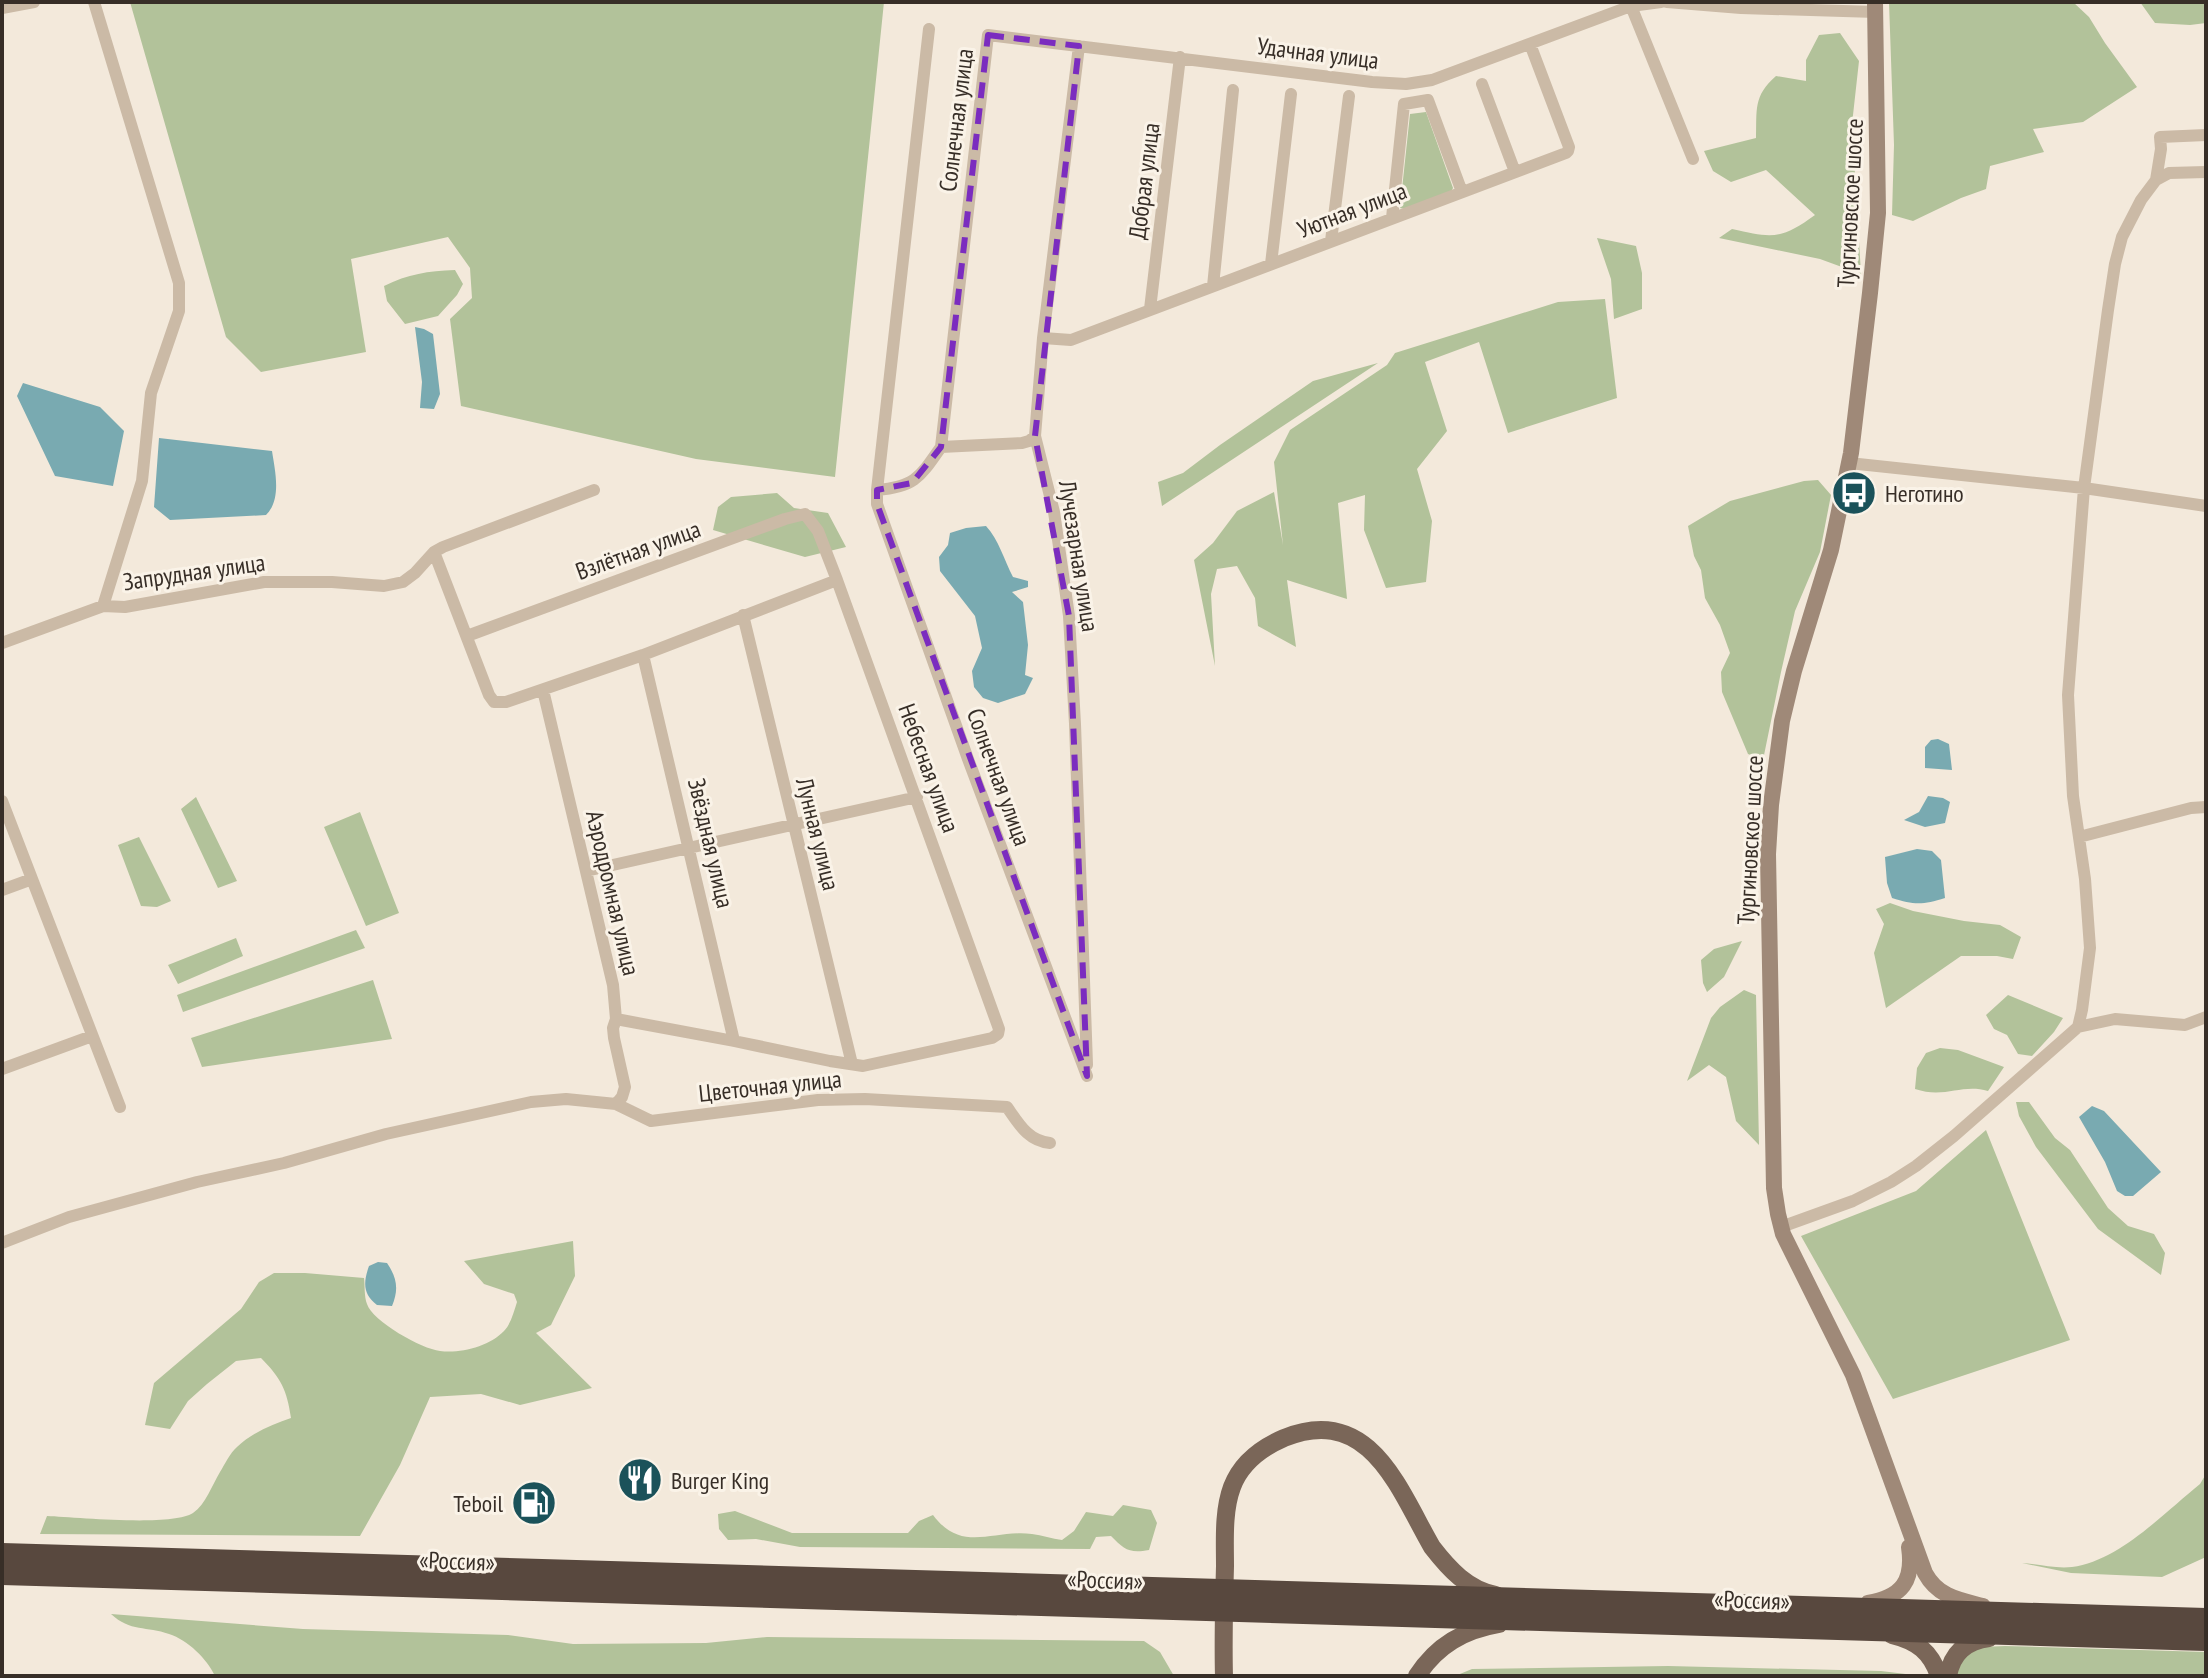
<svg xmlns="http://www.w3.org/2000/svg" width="2208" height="1678" font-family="'PT Sans Narrow',sans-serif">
	<rect width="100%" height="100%" fill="#f3e9db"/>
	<path fill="#b2c29a" d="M 130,2 L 884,2 L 835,477 L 696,459 L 461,406 L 450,319 L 472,298 L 470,268 L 448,237 L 351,259 L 366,352 L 261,372 L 226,337 Z
		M 1889,2 L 2073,2 L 2089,17 L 2105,43 L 2137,87 L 2083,122 L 2033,129 L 2044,152 L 1990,166 L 1986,189 L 1961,198 L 1913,221 L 1892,215 L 1894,145 Z
		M 2140,2 L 2206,2 L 2206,23 L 2190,25 L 2155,23 Z
		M 1840,33 L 1859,61 L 1852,124 L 1861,274 L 1820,259 L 1719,238 L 1732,229 C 1772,238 1781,240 1815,215 L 1766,170 L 1731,182 L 1713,171 L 1704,151 L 1756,138 C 1757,110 1753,96 1776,76 L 1806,81 L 1806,60 L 1819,35 Z
		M 1426,112 L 1453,188 L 1450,194 L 1405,209 L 1400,208 L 1410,114 Z
		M 1597,238 L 1636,246 L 1642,273 L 1642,309 L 1614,319 L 1611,279 Z
		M 455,270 L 463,284 L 457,295 L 438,316 L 405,324 L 387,301 L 384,286 C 408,274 428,271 455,270 Z
		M 1605,299 L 1617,398 L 1508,433 L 1479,342 L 1425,362 L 1447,431 L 1417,469 L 1432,521 L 1426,582 L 1386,588 L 1364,530 L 1365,495 L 1338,503 L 1347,599 L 1287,580 L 1296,647 L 1258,626 L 1255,598 L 1237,566 L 1217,569 L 1211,594 L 1215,666 L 1194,560 L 1213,543 L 1237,511 L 1274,492 L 1283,545 L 1274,462 L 1290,430 L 1387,365 L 1395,353 L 1558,302 Z
		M 1378,363 L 1162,506 L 1158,482 L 1183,473 L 1220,445 L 1313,381 Z
		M 1818,480 L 1831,495 L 1820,552 L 1795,611 L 1781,672 L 1763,760 L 1748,754 L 1722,692 L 1721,672 L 1730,653 L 1720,625 L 1705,598 L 1701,570 L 1694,556 L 1688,526 L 1730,501 L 1804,481 Z
		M 777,493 L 794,508 L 828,513 L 846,547 L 805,557 L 713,530 L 718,507 L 731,497 Z
		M 196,797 L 237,881 L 218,888 L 181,809 Z
		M 360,812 L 399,913 L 366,926 L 324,827 Z
		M 139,837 L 171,901 L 157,907 L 141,906 L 118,845 Z
		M 1890,903 L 1913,911 L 1964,921 L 2000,925 L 2021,937 L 2013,959 L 1997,956 L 1961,956 L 1886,1008 L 1874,953 L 1884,924 L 1876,909 Z
		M 356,930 L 365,948 L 183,1012 L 177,995 Z
		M 236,938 L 243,956 L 178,984 L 168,965 Z
		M 1742,941 L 1724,977 L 1707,992 L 1703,983 L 1701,960 L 1714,949 Z
		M 373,980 L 392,1039 L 202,1067 L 191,1038 Z
		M 1744,990 L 1756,995 L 1759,1145 L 1736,1121 L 1726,1077 L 1709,1065 L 1687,1081 L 1711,1018 L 1720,1007 Z
		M 2008,995 L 2063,1018 L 2054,1032 L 2032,1056 L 2018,1054 L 2007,1035 L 1994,1029 L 1986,1015 Z
		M 1940,1048 L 1958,1050 L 2004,1067 L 1988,1091 C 1962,1083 1945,1099 1915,1089 L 1917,1068 L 1926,1053 Z
		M 2016,1102 L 2029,1102 L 2055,1138 L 2070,1150 L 2108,1208 L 2128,1226 L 2154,1234 L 2165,1253 L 2161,1275 L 2098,1229 L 2036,1147 L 2019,1116 Z
		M 1986,1130 L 2070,1340 L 1893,1399 L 1801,1236 L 1916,1191 Z
		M 573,1241 L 575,1276 L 551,1325 L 536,1333 L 592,1388 L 520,1405 L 481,1394 L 430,1397 L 400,1465 L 360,1536 L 40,1534 L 47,1516 C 75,1517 171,1527 193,1513 C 206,1504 212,1485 220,1472 C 225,1464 230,1453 237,1447 C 251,1433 273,1424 291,1418 C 287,1390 281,1378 261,1358 L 236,1361 L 207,1384 L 188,1401 L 170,1429 L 145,1425 L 154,1383 L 241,1309 L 259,1282 L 274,1273 L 305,1273 L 364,1278 C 365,1286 364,1296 367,1304 C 372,1321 422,1349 440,1351 C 460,1354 490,1346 504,1331 C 511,1324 514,1311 517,1302 L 514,1294 L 484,1284 L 464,1261 Z
		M 2206,1474 L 2206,1557 L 2162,1577 L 2071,1573 L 2022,1563 C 2038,1564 2056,1569 2072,1567 C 2119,1561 2164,1513 2200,1484 Z
		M 1123,1505 L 1151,1510 L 1157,1523 L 1149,1550 C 1129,1554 1124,1549 1111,1536 L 1096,1537 L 1090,1549 L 800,1547 L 756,1539 L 728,1540 L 719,1529 L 718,1514 L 735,1511 L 792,1533 L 908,1533 L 919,1521 L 933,1515 C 962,1554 993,1529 1032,1534 C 1042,1535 1052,1539 1062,1540 L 1074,1531 L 1086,1512 L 1113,1516 Z
		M 111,1614 L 303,1629 L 508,1635 L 573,1644 L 706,1643 L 767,1637 L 1144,1641 L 1160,1652 L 1174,1676 L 215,1676 C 207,1659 188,1640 169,1634 C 147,1626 130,1632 111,1614 Z
		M 2005,1646 L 2206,1652 L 2206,1676 L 1956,1676 L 1961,1658 L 1981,1647 Z
		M 1668,1666 L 1881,1671 L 1922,1676 L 1455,1676 L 1472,1669 Z"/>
	<path fill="#79aab1" d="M 415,327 L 424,329 L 433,334 L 440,394 L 434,409 L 420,408 L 422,382 Z
		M 23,383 L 100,407 L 124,431 L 113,486 L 55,476 L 17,396 Z
		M 159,438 L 272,451 C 275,471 282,499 266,515 L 170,520 L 154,507 Z
		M 986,526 C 999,540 1004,560 1013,577 L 1028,581 L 1028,587 L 1012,592 L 1023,602 L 1028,645 L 1025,675 L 1033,678 L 1025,694 L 998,703 L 983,698 L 974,687 L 972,671 L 982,648 L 975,616 L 940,571 L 939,557 L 948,545 L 950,533 L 966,528 Z
		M 1938,739 L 1949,744 L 1952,770 L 1925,768 L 1925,747 L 1931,740 Z
		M 1928,796 L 1943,798 L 1950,802 L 1945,823 L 1925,827 L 1904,820 L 1919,812 Z
		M 1917,849 L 1932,851 L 1941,860 L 1945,898 C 1923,905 1914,905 1892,898 L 1887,883 L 1885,857 Z
		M 2092,1106 L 2104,1111 L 2161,1172 L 2133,1196 L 2125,1196 L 2117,1191 L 2105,1162 L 2079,1117 Z
		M 378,1262 L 387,1263 C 397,1278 399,1289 392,1306 L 377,1305 C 363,1294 363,1283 369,1266 Z"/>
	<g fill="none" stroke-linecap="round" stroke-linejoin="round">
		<path stroke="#cbbaa6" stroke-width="12" d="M 94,2 L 179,283 L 179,311 L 151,393 L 142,481 L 103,606
			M 1667,2 L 1741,8 L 1876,12
			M 1631,6 L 1693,159
			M 2,8 L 34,2
			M 929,29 L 877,490 L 877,504 L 968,759 L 1087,1076
			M 1079,46 L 1043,338 L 1035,436 L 1054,512 L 1069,616 L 1075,724 L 1087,1065
			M 1482,84 L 1515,172
			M 2156,180 L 2161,149 L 2160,137 L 2206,135
			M 1392,218 L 1404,104 L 1428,100 L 1462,192
			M 1331,241 L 1349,96
			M 1271,264 L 1291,94
			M 1213,286 L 1233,90
			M 1150,309 L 1180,57
			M 1043,338 L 1071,340 L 1566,153 L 1568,151 L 1569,147 L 1530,44
			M 941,447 L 988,35 L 1372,82 L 1406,84 L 1432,80 L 1631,6 L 1661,2
			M 1849,463 L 2084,488 L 2206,506
			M 877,490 C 915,487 920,477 941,447 L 1022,443 L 1029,441 L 1035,436
			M 434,552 L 489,695 L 494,702 L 506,702 L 643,655 L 837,580
			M 743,615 L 852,1064
			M 467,636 L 785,519 L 805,514 L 818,531 L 837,580 L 999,1029 L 998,1034 L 992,1038 L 863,1066 L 830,1061 L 734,1041 L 616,1019
			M 2,643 L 103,606 L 125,607 L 264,582 L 332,582 L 384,586 L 403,582 L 415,573 L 434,552 L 443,547 L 594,490
			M 643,655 L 734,1041
			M 543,690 L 613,985 L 616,1019 L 613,1028 L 614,1038 L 625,1087 L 622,1097 L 616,1104
			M 2,801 L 32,879 L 2,890
			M 2079,837 L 2191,808 L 2206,807
			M 586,871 L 917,797
			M 32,879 L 120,1107
			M 2078,1027 L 2115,1019 L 2185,1025 L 2206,1017
			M 2,1069 L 92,1036
			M 1781,1227 L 1853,1201 L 1891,1182 L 1916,1166 L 1954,1136 L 2078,1027 L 2082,1010 L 2090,948 L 2085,879 L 2073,796 L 2068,695 L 2084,488 L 2108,310 L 2115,264 L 2122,237 L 2141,200 L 2156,180 L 2169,173 L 2206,172
			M 2,1243 L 69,1217 L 197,1182 L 284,1163 L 386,1134 L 531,1102 L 566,1099 L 616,1104 L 651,1121 L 818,1100 L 865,1099 L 1007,1107 C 1019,1124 1028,1141 1050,1143"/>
		<path stroke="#9f8978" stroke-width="16" d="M 1875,2 L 1878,213 L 1870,293 L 1851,453 L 1831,550 L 1794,671 L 1782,721 L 1771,805 L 1768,854 L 1774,1188 L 1778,1214 L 1783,1234 L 1853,1375 L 1925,1573 C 1938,1597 1959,1600 1983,1606
			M 1868,1603 C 1902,1597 1914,1581 1909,1547"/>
		<path stroke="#7a6658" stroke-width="18" d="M 1892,1635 C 1917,1641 1931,1652 1939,1676
			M 1224,1676 C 1223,1639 1224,1603 1225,1566 C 1225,1541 1223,1511 1232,1487 C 1241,1463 1261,1448 1284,1438 C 1370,1403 1399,1490 1432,1547 C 1449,1569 1468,1590 1496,1595
			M 1417,1676 C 1437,1645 1464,1630 1499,1624
			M 1948,1676 C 1952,1653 1966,1641 1989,1638"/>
		<path stroke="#58483e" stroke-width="22" d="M 2,1554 L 2206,1619
			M 2,1574 L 2206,1640"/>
	</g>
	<path fill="none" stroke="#7b2cbf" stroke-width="6" stroke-dasharray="16 10" stroke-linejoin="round" d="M 988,35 L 1079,46 L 1035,436 L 1069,616 L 1087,1076 L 877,504 L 877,490 L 912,483 L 941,447 Z"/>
	<defs>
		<g id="bus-disc" transform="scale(2.3)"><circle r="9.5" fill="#1b525a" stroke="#faf3e8"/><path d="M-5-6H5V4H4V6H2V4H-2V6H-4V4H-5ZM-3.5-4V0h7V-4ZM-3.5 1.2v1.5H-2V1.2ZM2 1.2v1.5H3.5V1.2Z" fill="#fff"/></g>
		<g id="restaurant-disc" transform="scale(2.3)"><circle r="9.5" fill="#1b525a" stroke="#faf3e8"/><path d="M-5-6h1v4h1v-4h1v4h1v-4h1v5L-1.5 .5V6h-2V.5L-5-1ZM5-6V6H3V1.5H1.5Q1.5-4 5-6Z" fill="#fff"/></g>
		<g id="fuel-disc" transform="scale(2.3)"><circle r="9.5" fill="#1b525a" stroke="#faf3e8"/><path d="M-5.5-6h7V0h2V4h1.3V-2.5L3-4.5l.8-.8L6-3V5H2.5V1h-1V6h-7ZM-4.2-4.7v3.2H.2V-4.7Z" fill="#fff"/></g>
	</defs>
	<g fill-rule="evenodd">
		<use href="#bus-disc" x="1854" y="493"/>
		<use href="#restaurant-disc" x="640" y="1480"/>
		<use href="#fuel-disc" x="534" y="1503"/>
	</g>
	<g text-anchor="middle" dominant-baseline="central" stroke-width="6" stroke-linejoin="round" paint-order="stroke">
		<g font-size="24" fill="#372e27" stroke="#faf3e8">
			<text transform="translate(1318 53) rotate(7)">Удачная улица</text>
			<text transform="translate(956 120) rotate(-83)">Солнечная улица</text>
			<text transform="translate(1144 181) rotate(-83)">Добрая улица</text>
			<text transform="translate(1850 203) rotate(-87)">Тургиновское шоссе</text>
			<text transform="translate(1352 210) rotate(-21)">Уютная улица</text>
			<text transform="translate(638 550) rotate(-20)">Взлётная улица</text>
			<text transform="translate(1079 556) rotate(81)">Лучезарная улица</text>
			<text transform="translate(194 572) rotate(-8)">Запрудная улица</text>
			<text transform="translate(929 768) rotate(70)">Небесная улица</text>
			<text transform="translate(999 777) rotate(70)">Солнечная улица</text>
			<text transform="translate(818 834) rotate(76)">Лунная улица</text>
			<text transform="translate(1750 840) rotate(-87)">Тургиновское шоссе</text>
			<text transform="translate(711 843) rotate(77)">Звёздная улица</text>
			<text transform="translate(613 893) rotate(77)">Аэродромная улица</text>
			<text transform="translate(770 1086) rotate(-6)">Цветочная улица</text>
			<text transform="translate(457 1561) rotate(2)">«Россия»</text>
			<text transform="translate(1105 1580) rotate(2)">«Россия»</text>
			<text transform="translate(1752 1600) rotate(2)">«Россия»</text>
		</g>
		<g font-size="24" fill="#372e27" stroke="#faf3e8" text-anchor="start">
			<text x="1885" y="493">Неготино</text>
			<text x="671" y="1480">Burger King</text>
			<text x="503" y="1503" text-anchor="end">Teboil</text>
		</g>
	</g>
	<rect width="2208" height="1678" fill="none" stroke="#372e27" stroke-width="8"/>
</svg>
